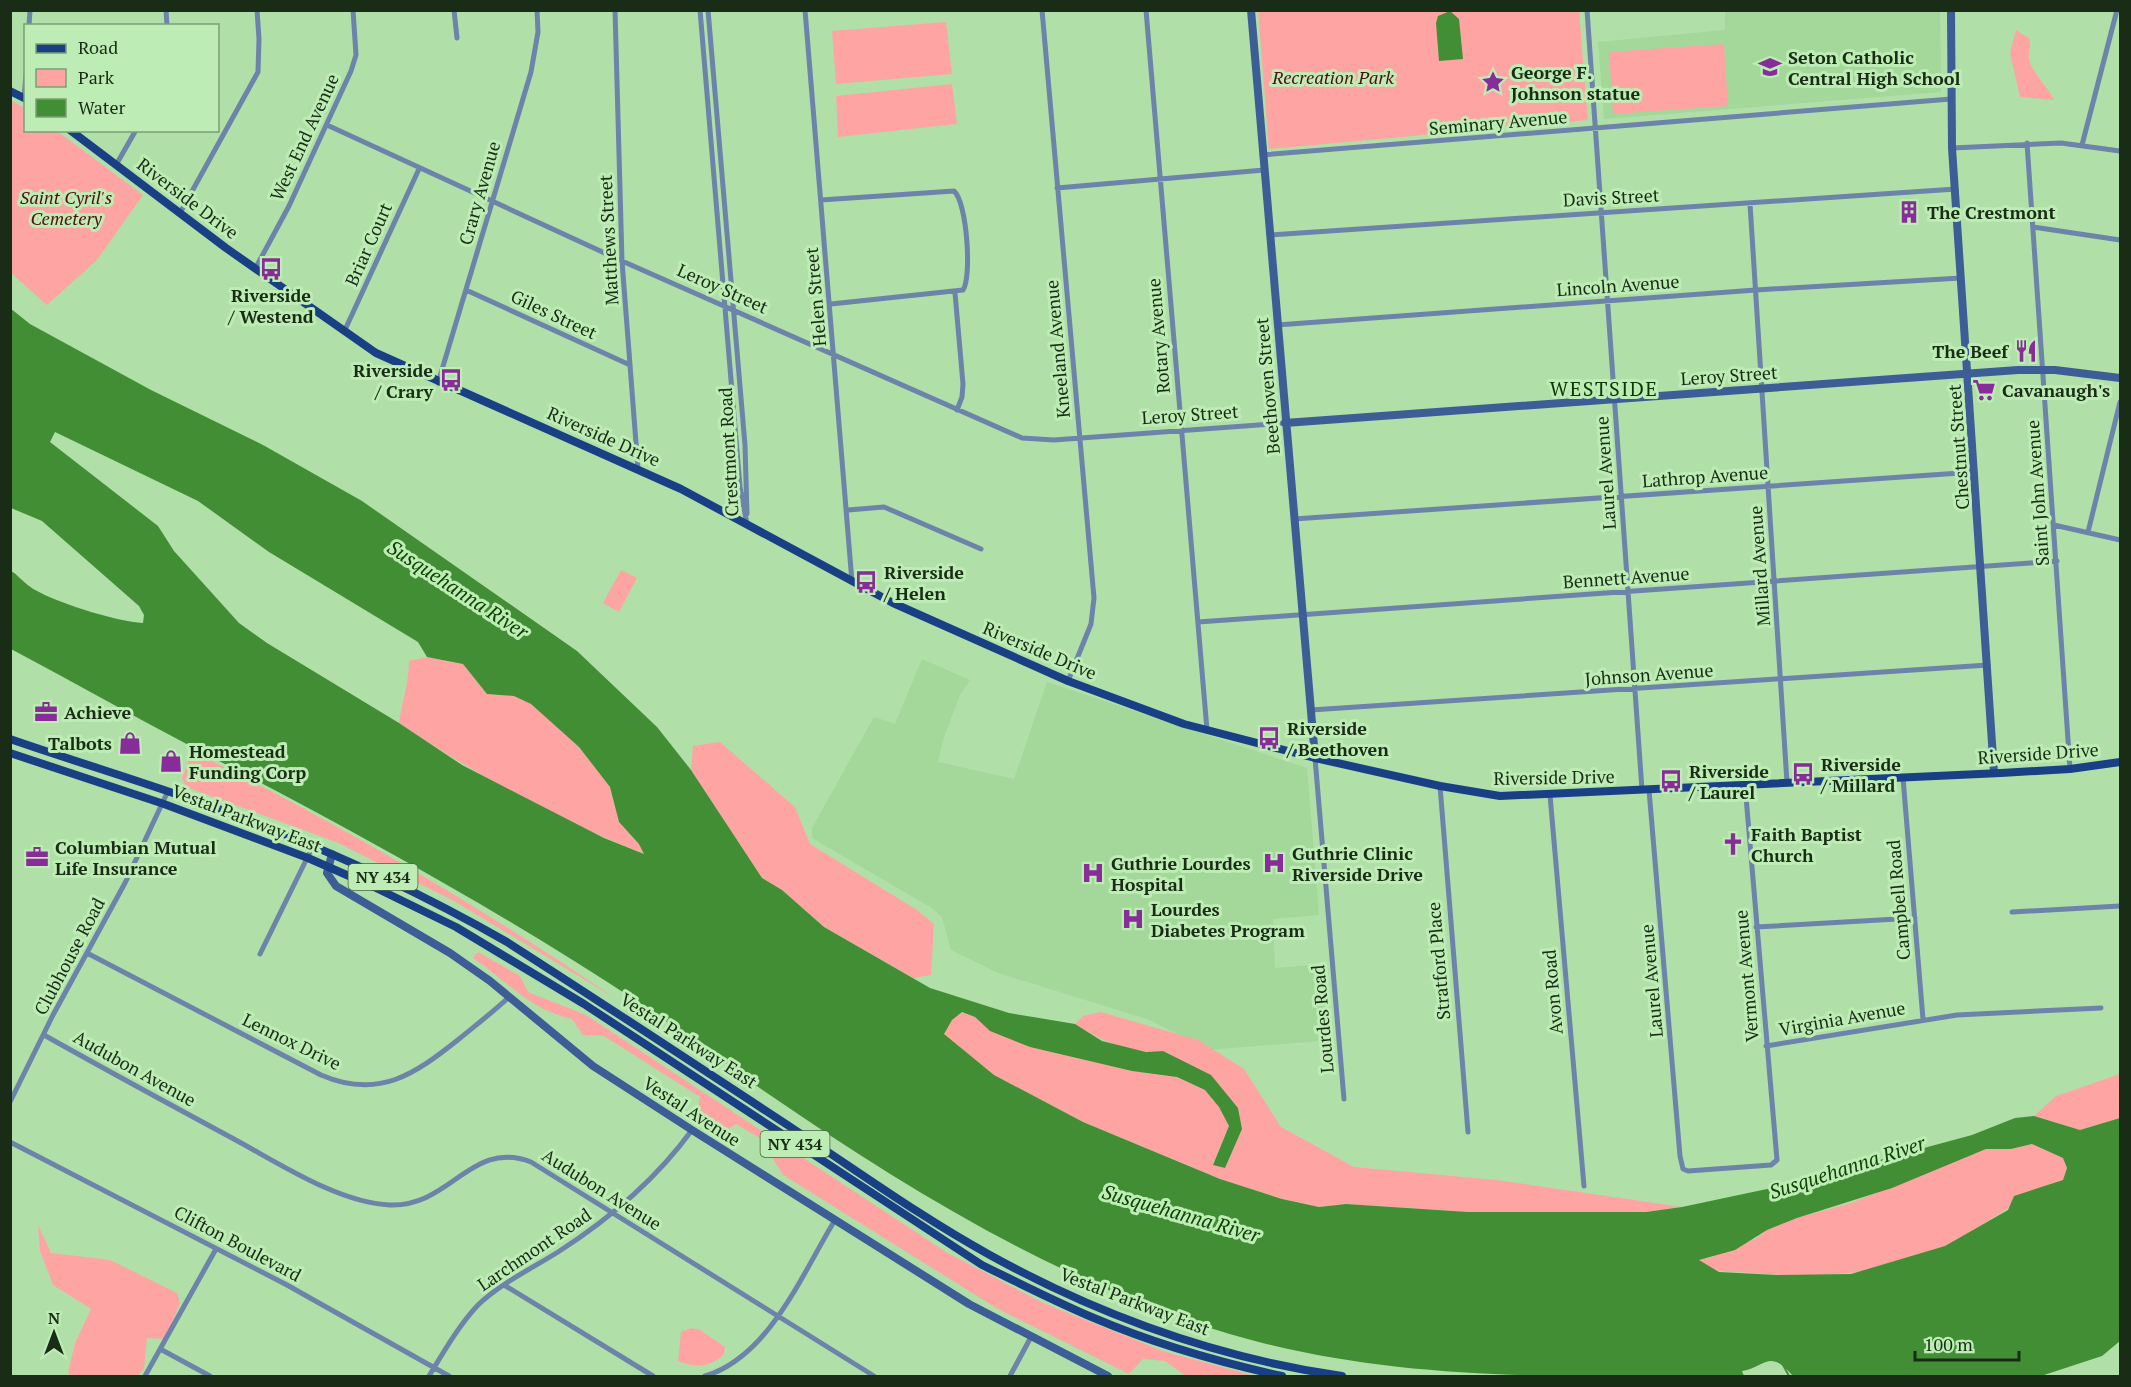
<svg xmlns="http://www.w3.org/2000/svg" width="2131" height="1387" font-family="'PT Serif',serif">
	<rect width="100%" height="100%" fill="#b0dfa8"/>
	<path fill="#a3d89a" d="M 1725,11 L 1940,11 L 1941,92 L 1604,119 L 1598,42 L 1725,30 Z
		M 922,659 L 970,680 L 960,695 L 943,740 L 938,762 L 1014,779 L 1047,682 L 1307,768 L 1319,915 L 1273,919 L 1275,968 L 1324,964 L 1332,1040 L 1207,1050 L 1150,1020 L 998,973 L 951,950 L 942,917 L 930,907 L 812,838 L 812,828 L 874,717 L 895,724 Z"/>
	<path fill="#fea5a3" d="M 1258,11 L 1579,11 L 1588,120 L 1269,149 Z
		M 946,22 L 952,74 L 836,84 L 832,31 Z
		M 2016,30 L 2030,39 C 2030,46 2028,53 2029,59 C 2030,70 2048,87 2054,100 L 2020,97 L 2010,53 Z
		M 1724,44 L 1728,106 L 1613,114 L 1609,52 Z
		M 952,84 L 957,124 L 838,137 L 836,96 Z
		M 10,100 L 25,108 L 26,130 L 57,131 L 143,195 L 97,260 L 47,305 L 11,273 Z
		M 621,570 L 637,578 L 619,612 L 603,603 Z
		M 427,657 L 463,664 L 487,694 L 514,696 L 532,704 L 579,747 L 610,787 L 619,822 L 639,844 L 645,854 C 558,820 476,775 399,723 C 402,701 409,683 409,661 Z
		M 720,742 L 795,807 L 810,844 L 917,910 L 934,924 L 931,975 L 913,978 L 824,927 L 782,890 L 762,878 L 691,770 L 693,746 Z
		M 198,754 C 343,825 482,908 615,998 L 454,901 L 336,842 L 186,787 L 182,778 L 190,757 Z
		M 478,952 L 520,976 L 528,992 L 586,1015 L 946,1252 L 1043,1303 L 1163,1351 L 1255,1376 L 1186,1376 L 1165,1361 L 1143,1359 L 1129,1374 L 998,1309 L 783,1175 L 761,1139 L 736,1124 L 726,1131 L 709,1127 L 697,1115 L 700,1097 L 604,1036 L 583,1035 L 572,1019 C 531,1011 506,980 473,958 Z
		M 962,1012 L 975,1017 L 991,1031 L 1030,1047 L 1132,1071 L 1177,1077 L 1205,1090 L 1220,1107 L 1229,1126 L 1213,1164 L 1225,1168 L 1242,1129 L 1238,1108 L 1163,1051 C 1130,1054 1103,1042 1075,1024 L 1083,1016 L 1101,1012 L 1198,1040 L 1244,1069 L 1281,1127 L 1354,1167 L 1496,1180 L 1682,1207 L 1646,1212 L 1468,1212 L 1346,1204 L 1319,1207 L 1282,1199 L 1220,1179 L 1083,1122 L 994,1075 L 943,1034 L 952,1020 Z
		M 2120,1074 L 2120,1118 L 2080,1130 L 2034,1116 L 2056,1096 Z
		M 2032,1144 L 2063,1158 L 2067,1168 L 2063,1180 C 2022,1196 1986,1224 1947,1245 C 1891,1275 1817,1279 1754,1273 C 1735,1271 1713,1276 1699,1260 L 1712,1257 L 1755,1239 L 1767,1230 L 1797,1218 L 1851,1203 L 1986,1149 L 2011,1149 Z
		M 38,1225 L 51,1253 L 110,1260 L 177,1293 L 180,1303 L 165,1339 L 147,1338 L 144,1369 L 137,1376 L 71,1376 L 68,1373 L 75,1343 L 91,1309 L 53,1285 L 40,1251 Z
		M 691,1328 L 700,1330 L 725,1347 L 724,1354 C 710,1368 696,1368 678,1361 L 681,1332 Z"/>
	<path fill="#428e35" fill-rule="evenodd" d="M 1450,11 L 1459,19 L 1463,59 L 1439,61 L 1436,23 L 1438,16 Z
		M 10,308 L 30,324 L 151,390 L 263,445 L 362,501 L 577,651 L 657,727 L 691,770 L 762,878 L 782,890 L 824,927 L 930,988 L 1009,1013 L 1075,1024 L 1102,1041 L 1146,1052 L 1163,1051 L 1211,1075 L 1238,1108 L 1242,1129 L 1225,1168 L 1213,1165 L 1229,1126 L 1219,1107 L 1205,1090 L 1177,1077 L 1132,1071 L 1030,1047 L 990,1031 L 975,1017 L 962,1012 L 952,1020 L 944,1034 L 994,1075 L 1083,1122 L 1220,1179 L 1282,1199 L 1319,1207 L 1346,1204 L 1468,1212 L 1646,1212 L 1682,1207 L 1791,1184 L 1972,1135 L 2015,1118 L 2034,1116 L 2080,1130 L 2120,1118 L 2120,1341 L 2102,1356 L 2041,1376 L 1793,1376 C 1769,1348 1766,1367 1742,1371 L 1744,1376 C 1581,1376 1415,1383 1255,1341 C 1078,1294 917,1196 767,1093 C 725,1064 684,1033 641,1004 C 499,910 348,828 198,750 C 135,717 73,682 11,649 L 11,571 C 18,575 22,581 29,586 C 49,601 118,622 143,623 L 144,615 L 139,606 L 42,521 L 11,508 ZM 55,432 L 198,501 L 269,552 L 418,642 L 427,657 L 463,664 L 487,694 L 514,696 L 531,704 L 579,747 L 610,787 L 619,822 L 639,844 L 644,854 L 604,838 L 462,765 L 399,723 L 267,643 L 239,623 L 174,551 L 158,526 L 50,442 ZM 2032,1144 L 2063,1158 L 2067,1168 L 2063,1180 L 2014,1196 L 2008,1210 L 1945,1246 L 1851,1274 L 1777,1275 L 1719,1272 L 1699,1260 L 1735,1250 L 1767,1230 L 1797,1218 L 1892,1188 L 1986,1149 L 2011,1149 Z"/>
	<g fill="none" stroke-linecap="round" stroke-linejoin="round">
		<path stroke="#428e35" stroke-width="2" d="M 1782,1363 L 1789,1376"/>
		<path stroke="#6c83aa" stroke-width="5" d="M 166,10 L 167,26
			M 454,10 L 457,38
			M 615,10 L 622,261 L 638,469
			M 700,10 L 740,487 L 747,524
			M 708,10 L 745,445 L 747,514
			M 805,10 L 852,582
			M 1042,10 L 1094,598 L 1091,624 L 1068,681
			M 1146,10 L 1207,730
			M 1587,10 L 1642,790
			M 29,26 L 30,10
			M 24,98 L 26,74
			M 327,125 L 622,261 L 1022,438 L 1054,440 L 1285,423
			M 2027,143 L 2070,769
			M 2082,145 L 2117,10
			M 1952,148 L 2061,143 L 2120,151
			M 1262,155 L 1951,99
			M 116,165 L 136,130
			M 1057,188 L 1264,170
			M 821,200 L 954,191 C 967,202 972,277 963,290 L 831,304
			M 1750,204 L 1787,783
			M 180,213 L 258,72 L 259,39 L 257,10
			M 2033,227 L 2120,240
			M 1269,235 L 1956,189
			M 255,269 L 289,206 L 351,71 L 356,55 L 353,10
			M 466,290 L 630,365
			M 955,293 L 963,384 L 962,397 L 957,410
			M 1277,325 L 1756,290 L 1961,278
			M 344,332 L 419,169
			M 438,383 L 531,72 L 538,32 L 537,10
			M 848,510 L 884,507 L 981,549
			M 1294,519 L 1975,472
			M 2054,525 L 2120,540
			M 2088,532 L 2120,402
			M 1198,622 L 2057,561
			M 1311,710 L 1988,665
			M 1315,758 L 1344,1099
			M 1903,778 L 1923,1019
			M 1440,786 L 1468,1132
			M 1649,790 L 1680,1156 L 1683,1169 L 1688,1171 L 1771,1165 L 1777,1160 L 1745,785
			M 1550,795 L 1584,1186
			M 2012,912 L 2120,906
			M 1756,927 L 1915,918
			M 87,953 L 321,1075 C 379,1100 415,1074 459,1039 C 476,1025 493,1012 509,997
			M 260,954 L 313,846
			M 44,1035 C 106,1070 169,1104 232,1138 C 277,1162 338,1203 390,1205 C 451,1207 471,1139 531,1162 L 874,1376
			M 1766,1046 L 1957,1015 L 2101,1008
			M 10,1102 L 53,1015 L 125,883 L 168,791
			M 10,1142 L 287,1285 L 449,1376
			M 504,1285 L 653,1376
			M 162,1350 L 210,1376
			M 145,1376 L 216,1249
			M 429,1376 C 443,1353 459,1325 478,1305 C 501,1283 531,1269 558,1252 C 608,1220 657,1178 692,1130
			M 705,1376 C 769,1357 802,1274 835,1220
			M 1010,1376 L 1031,1337"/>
		<path stroke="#3c5d95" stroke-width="8" d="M 1251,10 L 1315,758
			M 1951,10 L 1952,148 L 1994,773
			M 1285,423 L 2018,370 L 2055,370 L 2120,378
			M 332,854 L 327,873 L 336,886 L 450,953 L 490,981 L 593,1066 L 692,1130 L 969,1304 L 1108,1376"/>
		<path stroke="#194085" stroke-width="8" d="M 10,91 L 26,99
			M 70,130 L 226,248 L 376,353 L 681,489 L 893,603 L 1068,681 L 1184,724 L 1315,758 L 1440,786 L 1500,796 L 2001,773 L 2070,769 L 2120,762
			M 10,739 C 85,765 161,787 235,815 C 329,850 420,892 507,942 C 604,1004 699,1067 795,1130 C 859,1172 921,1217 988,1254 C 1098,1315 1217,1358 1342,1376
			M 10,753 L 164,804 L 308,858 L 374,887 L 456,927 L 584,1004 L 982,1265 C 1019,1283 1056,1302 1094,1318 C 1155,1344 1218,1362 1282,1376"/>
	</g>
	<defs>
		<g id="school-bare" transform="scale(1.8)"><path d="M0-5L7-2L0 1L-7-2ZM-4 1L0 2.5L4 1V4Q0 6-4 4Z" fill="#872c98" stroke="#bdedb4" stroke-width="2.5" paint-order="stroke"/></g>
		<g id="sight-bare" transform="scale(1.8)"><path d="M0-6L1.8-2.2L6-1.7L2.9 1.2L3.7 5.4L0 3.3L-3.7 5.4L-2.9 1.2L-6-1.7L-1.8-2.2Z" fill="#872c98" stroke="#bdedb4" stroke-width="2.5" paint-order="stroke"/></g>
		<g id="building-bare" transform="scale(1.8)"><path d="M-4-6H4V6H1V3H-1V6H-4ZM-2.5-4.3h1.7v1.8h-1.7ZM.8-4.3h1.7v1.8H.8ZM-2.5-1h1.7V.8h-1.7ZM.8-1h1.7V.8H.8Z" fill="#872c98" stroke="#bdedb4" stroke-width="2.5" paint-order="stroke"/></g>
		<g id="bus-bare" transform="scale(1.8)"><path d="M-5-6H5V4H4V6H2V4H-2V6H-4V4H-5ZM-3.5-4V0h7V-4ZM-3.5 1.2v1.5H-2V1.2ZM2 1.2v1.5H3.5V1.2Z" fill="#872c98" stroke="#bdedb4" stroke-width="2.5" paint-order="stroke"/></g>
		<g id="restaurant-bare" transform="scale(1.8)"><path d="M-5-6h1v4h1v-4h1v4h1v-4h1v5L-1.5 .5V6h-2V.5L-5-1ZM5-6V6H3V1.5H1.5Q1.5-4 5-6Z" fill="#872c98" stroke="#bdedb4" stroke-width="2.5" paint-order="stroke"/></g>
		<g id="supermarket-bare" transform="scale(1.8)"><path d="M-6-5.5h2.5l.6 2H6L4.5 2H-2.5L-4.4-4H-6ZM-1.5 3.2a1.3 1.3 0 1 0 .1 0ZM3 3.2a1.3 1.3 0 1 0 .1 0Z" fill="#872c98" stroke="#bdedb4" stroke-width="2.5" paint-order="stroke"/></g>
		<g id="office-bare" transform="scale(1.8)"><path d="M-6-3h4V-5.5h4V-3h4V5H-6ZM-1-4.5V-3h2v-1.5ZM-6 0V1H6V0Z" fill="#872c98" stroke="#bdedb4" stroke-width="2.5" paint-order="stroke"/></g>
		<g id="shop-bare" transform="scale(1.8)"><path d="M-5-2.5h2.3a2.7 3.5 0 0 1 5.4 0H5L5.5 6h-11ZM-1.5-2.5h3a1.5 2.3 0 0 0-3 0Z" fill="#872c98" stroke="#bdedb4" stroke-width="2.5" paint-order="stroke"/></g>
		<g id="church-bare" transform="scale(1.8)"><path d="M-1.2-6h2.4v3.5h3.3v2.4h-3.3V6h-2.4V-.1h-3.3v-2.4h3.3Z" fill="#872c98" stroke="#bdedb4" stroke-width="2.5" paint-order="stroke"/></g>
		<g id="hospital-bare" transform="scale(1.8)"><path d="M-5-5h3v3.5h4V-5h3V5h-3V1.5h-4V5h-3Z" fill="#872c98" stroke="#bdedb4" stroke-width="2.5" paint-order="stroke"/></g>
	</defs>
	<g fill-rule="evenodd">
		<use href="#school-bare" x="1770" y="67"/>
		<use href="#sight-bare" x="1493" y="82"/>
		<use href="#building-bare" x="1909" y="212"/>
		<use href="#bus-bare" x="271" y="269"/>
		<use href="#restaurant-bare" x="2026" y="351"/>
		<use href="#bus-bare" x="451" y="380"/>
		<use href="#supermarket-bare" x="1984" y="390"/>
		<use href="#bus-bare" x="866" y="582"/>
		<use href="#office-bare" x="46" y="712"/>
		<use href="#bus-bare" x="1269" y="738"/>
		<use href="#shop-bare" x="130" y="743"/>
		<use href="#shop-bare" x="171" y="761"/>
		<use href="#bus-bare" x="1803" y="774"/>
		<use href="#bus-bare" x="1671" y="781"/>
		<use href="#church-bare" x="1733" y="844"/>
		<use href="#office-bare" x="37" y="857"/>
		<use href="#hospital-bare" x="1274" y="863"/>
		<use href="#hospital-bare" x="1093" y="873"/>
		<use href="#hospital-bare" x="1133" y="919"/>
	</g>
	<g text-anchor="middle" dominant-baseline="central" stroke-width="6" stroke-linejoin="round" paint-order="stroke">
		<g fill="#bdedb4" stroke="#4a6645" stroke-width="1.5">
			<rect x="348.5" y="864" width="69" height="26" rx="4.5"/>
			<rect x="760.5" y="1131" width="69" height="26" rx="4.5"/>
		</g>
		<g font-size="16" font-weight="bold" fill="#192c16">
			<text x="383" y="877">NY 434</text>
			<text x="795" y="1144">NY 434</text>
		</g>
		<g font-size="18" font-weight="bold" fill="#192c16" stroke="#bdedb4" text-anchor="start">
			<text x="1788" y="57">Seton Catholic<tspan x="1788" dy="21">Central High School</tspan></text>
			<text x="1511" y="72">George F.<tspan x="1511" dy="21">Johnson statue</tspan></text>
			<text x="1927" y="212">The Crestmont</text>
			<text x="271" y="295" text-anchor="middle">Riverside<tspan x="271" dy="21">/ Westend</tspan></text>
			<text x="2008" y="351" text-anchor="end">The Beef</text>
			<text x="433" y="370" text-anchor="end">Riverside<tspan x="433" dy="21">/ Crary</tspan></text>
			<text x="2002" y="390">Cavanaugh's</text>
			<text x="884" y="572">Riverside<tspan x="884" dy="21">/ Helen</tspan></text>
			<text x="64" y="712">Achieve</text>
			<text x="1287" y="728">Riverside<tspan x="1287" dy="21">/ Beethoven</tspan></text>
			<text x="112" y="743" text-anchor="end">Talbots</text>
			<text x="189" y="751">Homestead<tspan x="189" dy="21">Funding Corp</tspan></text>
			<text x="1821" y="764">Riverside<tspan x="1821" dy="21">/ Millard</tspan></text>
			<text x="1689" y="771">Riverside<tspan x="1689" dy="21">/ Laurel</tspan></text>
			<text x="1751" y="834">Faith Baptist<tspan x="1751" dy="21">Church</tspan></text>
			<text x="55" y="847">Columbian Mutual<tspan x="55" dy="21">Life Insurance</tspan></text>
			<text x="1292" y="853">Guthrie Clinic<tspan x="1292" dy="21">Riverside Drive</tspan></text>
			<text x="1111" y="863">Guthrie Lourdes<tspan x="1111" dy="21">Hospital</tspan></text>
			<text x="1151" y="909">Lourdes<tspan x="1151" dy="21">Diabetes Program</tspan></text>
		</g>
		<g font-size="18" font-style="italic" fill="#550a14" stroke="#bdedb4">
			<text x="1333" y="77">Recreation Park</text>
			<text x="66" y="197">Saint Cyril's<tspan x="66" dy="21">Cemetery</tspan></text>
		</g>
		<g font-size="18" fill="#192c16" stroke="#bdedb4">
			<text transform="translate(1498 122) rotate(-5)">Seminary Avenue</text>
			<text transform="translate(304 137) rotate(-65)">West End Avenue</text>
			<text transform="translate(479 193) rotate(-74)">Crary Avenue</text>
			<text transform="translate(1611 197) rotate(-3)">Davis Street</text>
			<text transform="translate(188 198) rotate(37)">Riverside Drive</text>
			<text transform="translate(608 240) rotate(-93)">Matthews Street</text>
			<text transform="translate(368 244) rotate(-66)">Briar Court</text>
			<text transform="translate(1618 285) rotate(-4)">Lincoln Avenue</text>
			<text transform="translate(723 288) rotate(24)">Leroy Street</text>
			<text transform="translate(815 297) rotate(-95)">Helen Street</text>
			<text transform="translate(554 314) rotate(25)">Giles Street</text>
			<text transform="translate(1158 336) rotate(-95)">Rotary Avenue</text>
			<text transform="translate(1057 349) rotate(-95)">Kneeland Avenue</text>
			<text transform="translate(1729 375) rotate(-4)">Leroy Street</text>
			<text transform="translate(1267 386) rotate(-95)">Beethoven Street</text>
			<text transform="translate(1190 414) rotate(-4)">Leroy Street</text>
			<text transform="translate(604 436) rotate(24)">Riverside Drive</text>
			<text transform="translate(1958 447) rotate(-94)">Chestnut Street</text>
			<text transform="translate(728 452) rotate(-93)">Crestmont Road</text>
			<text transform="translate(1605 473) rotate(-94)">Laurel Avenue</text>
			<text transform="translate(1705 476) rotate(-4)">Lathrop Avenue</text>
			<text transform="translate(2037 493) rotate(-94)">Saint John Avenue</text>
			<text transform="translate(1759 566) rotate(-94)">Millard Avenue</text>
			<text transform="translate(1626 577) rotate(-4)">Bennett Avenue</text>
			<text transform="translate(1040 650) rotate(23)">Riverside Drive</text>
			<text transform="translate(1649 674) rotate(-4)">Johnson Avenue</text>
			<text transform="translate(2038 753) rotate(-4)">Riverside Drive</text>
			<text transform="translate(1554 777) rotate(-1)">Riverside Drive</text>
			<text transform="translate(247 818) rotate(21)">Vestal Parkway East</text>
			<text transform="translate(1898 900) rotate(-95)">Campbell Road</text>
			<text transform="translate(69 956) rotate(-62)">Clubhouse Road</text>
			<text transform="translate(1438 961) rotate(-95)">Stratford Place</text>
			<text transform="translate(1746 976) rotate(-95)">Vermont Avenue</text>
			<text transform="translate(1651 981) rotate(-95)">Laurel Avenue</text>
			<text transform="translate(1552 992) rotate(-95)">Avon Road</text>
			<text transform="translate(1842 1018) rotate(-10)">Virginia Avenue</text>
			<text transform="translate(1322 1019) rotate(-95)">Lourdes Road</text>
			<text transform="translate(689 1040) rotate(33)">Vestal Parkway East</text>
			<text transform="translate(292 1041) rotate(26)">Lennox Drive</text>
			<text transform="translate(135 1068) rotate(29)">Audubon Avenue</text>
			<text transform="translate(692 1111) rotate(33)">Vestal Avenue</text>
			<text transform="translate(602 1189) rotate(32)">Audubon Avenue</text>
			<text transform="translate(238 1243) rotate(28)">Clifton Boulevard</text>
			<text transform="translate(534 1249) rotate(-34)">Larchmont Road</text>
			<text transform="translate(1135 1301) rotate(21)">Vestal Parkway East</text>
		</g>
		<g font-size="20" letter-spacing="1.5" fill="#0c3704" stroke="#bdedb4">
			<text x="1604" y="388">WESTSIDE</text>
		</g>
		<g font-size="20" font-style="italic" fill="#0e4304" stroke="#bdedb4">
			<text transform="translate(458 589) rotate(33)">Susquehanna River</text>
			<text transform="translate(1847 1167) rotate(-18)">Susquehanna River</text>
			<text transform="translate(1181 1213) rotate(16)">Susquehanna River</text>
		</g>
	</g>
	<rect width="2131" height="1387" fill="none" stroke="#192c16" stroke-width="24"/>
	<rect x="24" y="24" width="195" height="108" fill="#bdedb4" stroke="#7ba075" stroke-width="1.5"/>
	<rect x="36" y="44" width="30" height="9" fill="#194085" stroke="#7ba075" stroke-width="1.5"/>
	<text x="78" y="54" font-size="18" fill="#192c16">Road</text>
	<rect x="36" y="69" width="30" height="18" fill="#fea5a3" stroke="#7ba075" stroke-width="1.5"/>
	<text x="78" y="84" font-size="18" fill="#192c16">Park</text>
	<rect x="36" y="99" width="30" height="18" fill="#428e35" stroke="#7ba075" stroke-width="1.5"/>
	<text x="78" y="114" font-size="18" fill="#192c16">Water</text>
	<g transform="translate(54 1333)" stroke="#bdedb4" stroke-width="4.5" paint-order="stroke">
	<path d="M0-4.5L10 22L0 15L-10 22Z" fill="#192c16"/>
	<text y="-9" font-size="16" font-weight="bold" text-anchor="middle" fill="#192c16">N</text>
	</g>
	<path d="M1915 1351v9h104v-9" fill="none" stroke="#192c16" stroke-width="3"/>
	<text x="1924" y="1351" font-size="18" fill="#192c16" stroke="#bdedb4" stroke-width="4.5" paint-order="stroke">100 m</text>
</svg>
